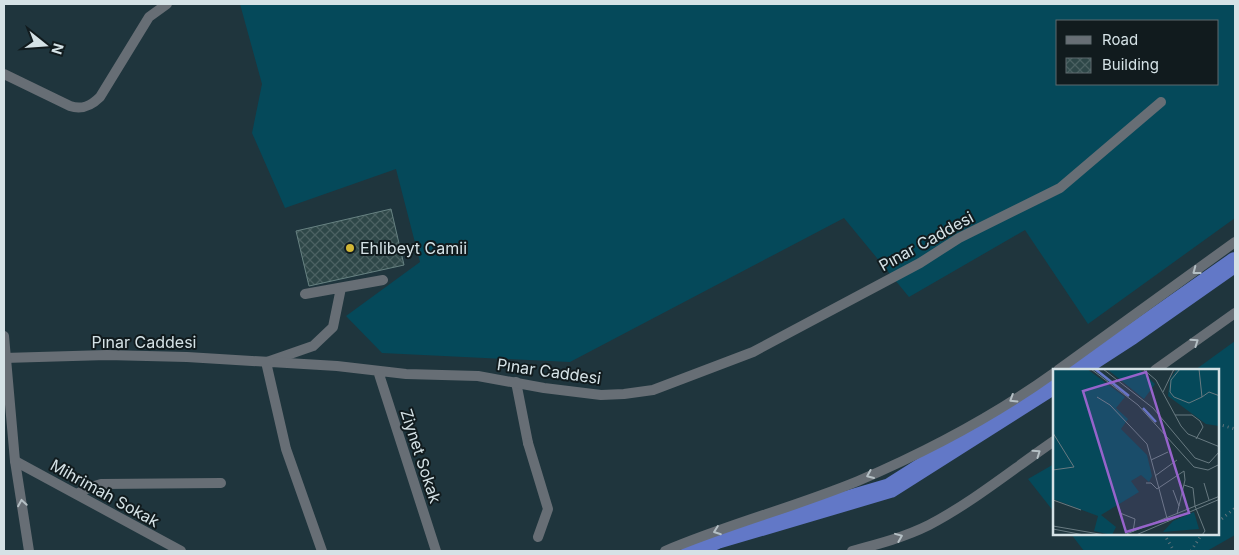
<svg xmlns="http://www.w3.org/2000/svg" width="1239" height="555" font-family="Inter,sans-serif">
	<defs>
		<pattern id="building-cross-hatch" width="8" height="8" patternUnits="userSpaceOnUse" patternTransform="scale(1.25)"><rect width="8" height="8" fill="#2e4748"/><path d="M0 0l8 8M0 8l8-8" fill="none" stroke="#4b6162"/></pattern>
	</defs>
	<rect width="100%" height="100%" fill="#1f353d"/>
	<path fill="#05495a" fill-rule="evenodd" d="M 240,4 L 1235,4 L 1235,218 L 1088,324 L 1025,230 L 909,297 L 844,218 L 570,362 L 382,353 L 346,316 L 420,262 L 396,169 L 285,208 L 252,133 L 262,84 ZM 1058,21 L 1218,21 L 1218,84 L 1058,84 Z
		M 1235,341 L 1235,535 L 1207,551 L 1084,551 L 1071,534 L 1218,534 L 1218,370 L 1195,370 Z
		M 1054,464 L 1054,512 L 1028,479 Z"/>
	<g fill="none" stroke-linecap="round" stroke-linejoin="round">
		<path stroke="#6278c7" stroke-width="20" d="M 1077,370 L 1131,335 L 1235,262
			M 691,551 L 717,539 L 890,488 L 1054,384"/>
	</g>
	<path fill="url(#building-cross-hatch)" stroke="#678282" d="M 391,209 L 404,265 L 309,286 L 296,231 Z"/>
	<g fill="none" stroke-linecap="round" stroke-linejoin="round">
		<path stroke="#60737a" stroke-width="3" stroke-dasharray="1 4" stroke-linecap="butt" d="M 1218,424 L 1235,429
			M 1218,522 L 1235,508
			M 1164,534 L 1174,551
			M 1191,551 L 1202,534"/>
		<path stroke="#676e75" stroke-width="10" d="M 4,74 L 70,106 C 82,110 91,106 100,97 L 149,17 L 167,4
			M 305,294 L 383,280
			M 267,362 L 313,346 L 333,327 L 341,288
			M 516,382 L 528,443
			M 77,494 L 88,488 L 101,484 L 221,483"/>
		<path stroke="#676e75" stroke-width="10" d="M 4,358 L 107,355 L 187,357 L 337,366 L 406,374 L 478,376 L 544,388 L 601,395 L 624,394 L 653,390 L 753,352 L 920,263 L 959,238 L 1060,188 L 1161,102
			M 266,362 L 286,449 L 322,551
			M 378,371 L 436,551
			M 528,443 L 548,509 L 538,537
			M 15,461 L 181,551"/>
		<path stroke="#676e75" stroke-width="10" d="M 4,336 L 15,461 L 29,551
			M 1058,370 L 1235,242
			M 1155,370 L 1235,313
			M 665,551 C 728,524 795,507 858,481 C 926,452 994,416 1054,373
			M 852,551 C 879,544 905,537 929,525 C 973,502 1013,469 1054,441"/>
	</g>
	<defs><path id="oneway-chevron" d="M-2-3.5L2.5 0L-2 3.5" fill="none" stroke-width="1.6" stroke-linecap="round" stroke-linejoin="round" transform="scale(1.25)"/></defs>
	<g stroke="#b4bfc4">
		<use href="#oneway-chevron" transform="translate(1196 271) rotate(143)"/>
		<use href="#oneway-chevron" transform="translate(1195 342) rotate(-35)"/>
		<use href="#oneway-chevron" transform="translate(1013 399) rotate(148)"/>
		<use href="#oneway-chevron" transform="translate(1037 453) rotate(-35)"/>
		<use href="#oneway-chevron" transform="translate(870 475) rotate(157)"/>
		<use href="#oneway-chevron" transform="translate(22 503) rotate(-99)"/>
		<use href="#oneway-chevron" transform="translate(717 531) rotate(160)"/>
		<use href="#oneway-chevron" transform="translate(899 537) rotate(-22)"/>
	</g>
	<circle fill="#d1b736" stroke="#111b1e" stroke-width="2" cx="350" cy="248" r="5"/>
	<g text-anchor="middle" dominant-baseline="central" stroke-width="4" stroke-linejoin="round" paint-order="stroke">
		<g font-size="16" fill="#d5e2e6" stroke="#111b1e">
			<text transform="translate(926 241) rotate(-29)">Pınar Caddesi</text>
			<text x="144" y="342">Pınar Caddesi</text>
			<text transform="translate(549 371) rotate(8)">Pınar Caddesi</text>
			<text transform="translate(421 456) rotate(72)">Ziynet Sokak</text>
			<text transform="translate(105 493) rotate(29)">Mihrimah Sokak</text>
		</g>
		<g font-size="16" fill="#d5e2e6" stroke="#111b1e" text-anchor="start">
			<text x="360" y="248">Ehlibeyt Camii</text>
		</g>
	</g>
	<g transform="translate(1053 369)">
		<rect width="166" height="166" fill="#1f353d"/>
		<path d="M 0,0 L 34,0 L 72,28 L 63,39 L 75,50 L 68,60 L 94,86 L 99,107 L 96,113 L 88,106 L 78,112 L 86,123 L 48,146 L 63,158 L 59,166 L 41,162 L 45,147 L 0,130 ZM 54,0 L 86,0 L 102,15 L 91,30 ZM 141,143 L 146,160 L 110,163 L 120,152 Z" fill="#05495a"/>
		<path d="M 124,0 L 166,0 L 166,57 L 153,55 L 115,27 L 117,10 Z" fill="#05495a"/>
		<path fill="none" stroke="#6278c7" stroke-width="2.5" d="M 42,0 L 76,27M 90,39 L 103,53"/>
		<path fill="none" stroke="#687a81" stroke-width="1" d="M 38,0 L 85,36 L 141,98 L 155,101 L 167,95M 50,0 L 100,39 L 142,89 L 156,94 L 167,82M 90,0 L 103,11 L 128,57 L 135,65 L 167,78M 127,0 L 118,11 L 117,23 L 121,28 L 136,34 L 149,28 L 146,0M 110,23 L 121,0M 44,28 L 57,36 L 94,75 L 115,153M 149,28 L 156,23 L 167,27M 122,46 L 139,46 L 147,52 L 150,58 L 143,70M 0,64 L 21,98 L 0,101M 98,91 L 115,83M 102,107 L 124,91M 93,114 L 98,114 L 104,120 L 131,102M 151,114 L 156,131M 131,116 L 140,119 L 142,137 L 152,162 L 149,166M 120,121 L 126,137M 0,131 L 28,141M 67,144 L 82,150 L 80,163M 124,145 L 132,111 L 131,102M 0,157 L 52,166M 0,160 L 31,166M 71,166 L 167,127M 83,166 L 167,130"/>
		<path fill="#9663cb" fill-opacity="0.15" stroke="#9663cb" stroke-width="2.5" d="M 93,3 L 136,144 L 73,163 L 30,22 Z"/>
		<rect width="166" height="166" fill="none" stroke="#d5e2e6" stroke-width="2.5"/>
	</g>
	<rect width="1239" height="555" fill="none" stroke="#d5e2e6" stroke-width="10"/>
	<rect x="1056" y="20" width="162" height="65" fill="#111b1e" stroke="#5f6b6e"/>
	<rect x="1066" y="36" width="25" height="8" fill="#676e75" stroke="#5f6b6e"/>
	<text x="1102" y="45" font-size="15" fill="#d5e2e6">Road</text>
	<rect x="1066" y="58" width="25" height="15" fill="url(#building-cross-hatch)" stroke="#5f6b6e"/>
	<text x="1102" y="70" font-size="15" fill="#d5e2e6">Building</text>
	<g transform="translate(45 45) rotate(107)" stroke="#111b1e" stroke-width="4" paint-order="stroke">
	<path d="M0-4L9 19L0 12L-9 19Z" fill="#d5e2e6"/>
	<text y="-8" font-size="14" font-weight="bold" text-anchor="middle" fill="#d5e2e6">N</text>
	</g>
</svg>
